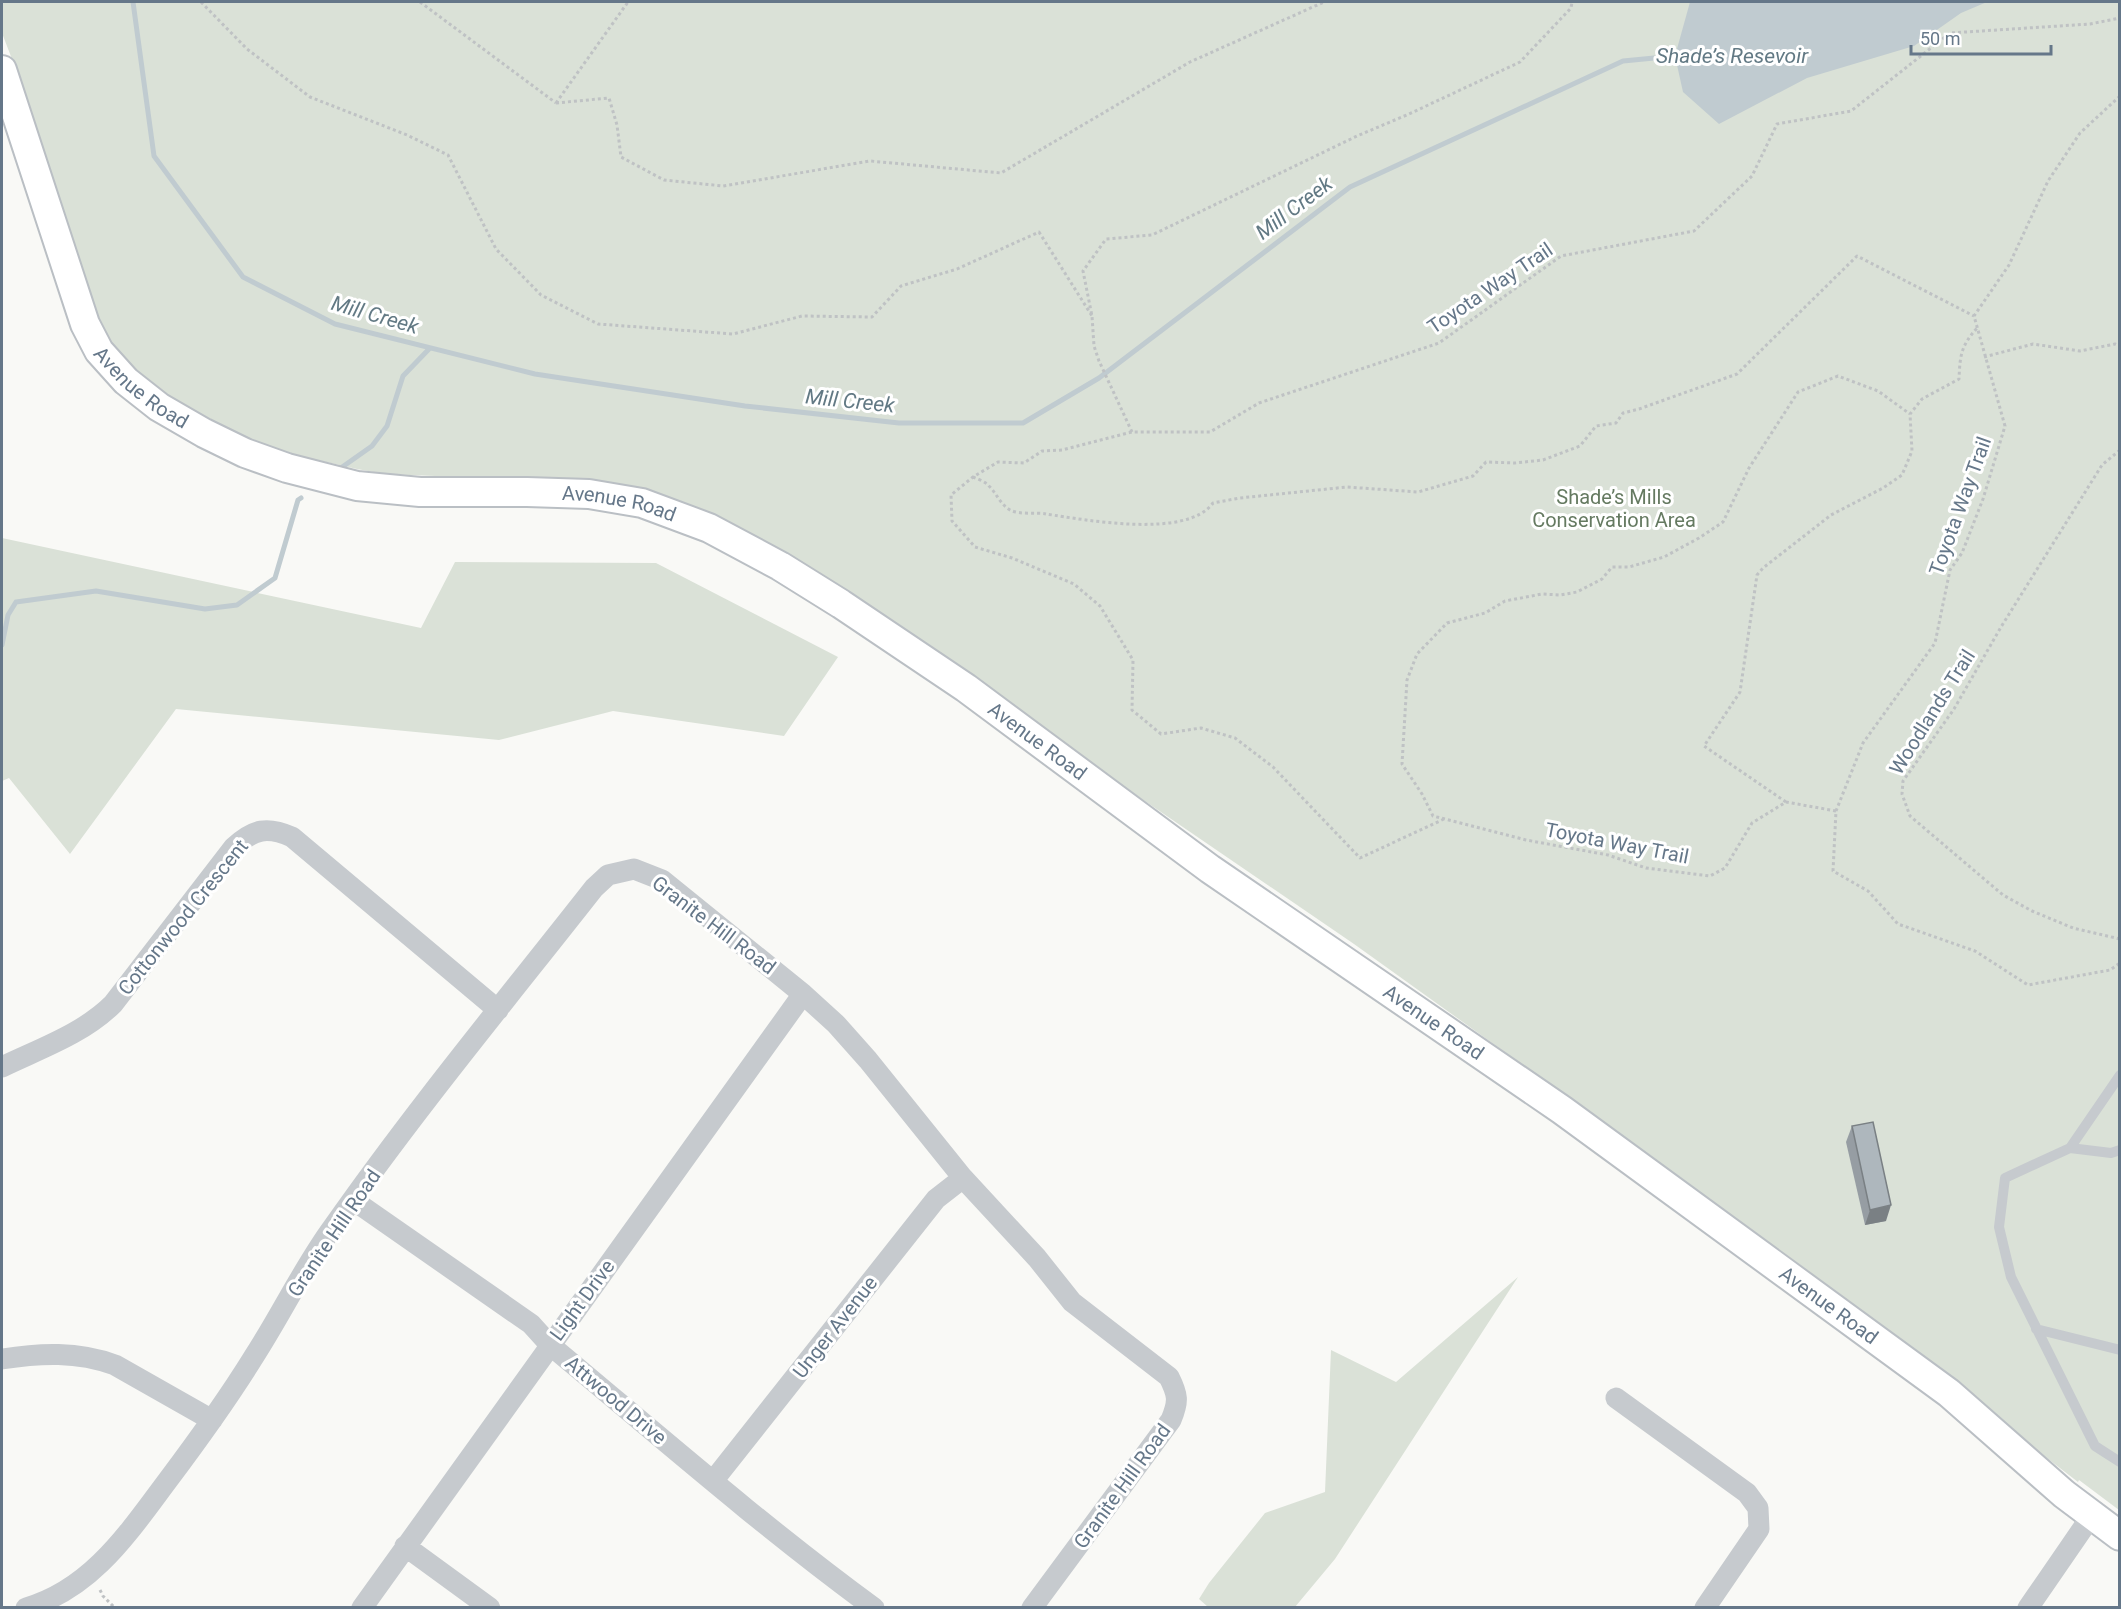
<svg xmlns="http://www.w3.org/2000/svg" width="2121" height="1609" font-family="Roboto,sans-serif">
	<rect width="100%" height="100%" fill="#f9f9f6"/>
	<path fill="#dae1d7" d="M 2,2 L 2119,2 L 2119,1510 L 2079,1480 L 2078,1482 L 1867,1319 L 1640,1149 L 1354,944 L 1139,797 L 933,648 L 737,532 L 667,496 L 605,483 L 385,474 L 357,469 L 265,448 L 181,409 L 136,376 L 109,344 L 70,255 L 15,67 L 2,33 Z
		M 2,538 L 421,628 L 455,562 L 656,563 L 838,657 L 784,736 L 613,711 L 499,740 L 176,709 L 70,854 L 9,778 L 2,781 Z
		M 1518,1277 L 1335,1559 L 1295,1607 L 1208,1607 L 1199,1599 L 1209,1583 L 1265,1513 L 1325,1492 L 1331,1350 L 1396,1382 Z"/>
	<path fill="#c0cbd0" d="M 1690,2 L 1987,2 L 1961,13 L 1914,46 L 1807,78 L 1719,124 L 1683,92 L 1675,56 Z"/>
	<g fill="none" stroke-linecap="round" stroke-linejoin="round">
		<path stroke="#c0cbd0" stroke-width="5" d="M 133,2 L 154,156 L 243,277 L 335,324 L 535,374 L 745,406 L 899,423 L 1023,423 L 1099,378 L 1350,187 L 1623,61 L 1675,56 L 1680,53
			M 338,470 L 372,446 L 387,426 L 403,376 L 429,349
			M 2,645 L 8,615 L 16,602 L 96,591 L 205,609 L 237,605 L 275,578 L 298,500 L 301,498"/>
		<g stroke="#babfc4" stroke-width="32">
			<g id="secondary">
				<path id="s1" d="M 2,70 L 85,324 L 99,351 L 126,381 L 159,407 L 204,433 L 245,453 L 287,468 L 357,486 L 420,492 L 527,492 L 589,494 L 642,503 L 709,528 L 780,566 L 841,604 L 966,688 L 1210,869 L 1562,1110 L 1949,1393 L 2064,1494 L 2120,1536"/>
			</g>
		</g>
		<path stroke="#bfc2c4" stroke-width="3" stroke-dasharray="3 3" stroke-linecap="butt" d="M 201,2 L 247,49 L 310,97 L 407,135 L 448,155 L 496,249 L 541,295 L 598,324 L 733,334 L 802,316 L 872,317 L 901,286 L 957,269 L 1039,232 L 1092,316
			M 420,2 L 556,103
			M 2120,96 L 2080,133 L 2048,181 L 2009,265 L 1974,316 L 2005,426 L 1983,499 L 1962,553 L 1950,570 L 1935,643 L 1863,743 L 1836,811 L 1833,871 L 1868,891 L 1898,924 L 1975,951 L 2028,985 L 2110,970 L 2120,963
			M 556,103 L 609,98 L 617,125 L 621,157 L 664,180 L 723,186 L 870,161 L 1001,173 L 1190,62 L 1324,2
			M 556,103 L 628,2
			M 1984,357 L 2033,344 L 2080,351 L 2115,344 L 2120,346
			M 1132,432 L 1099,361 L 1094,346 L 1092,316 L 1083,271 L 1106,239 L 1152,235 L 1357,136 L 1409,114 L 1520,62 L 1571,8 L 1572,2
			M 2120,450 L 2102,465 L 2001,627 L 1954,709 L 1903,781 L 1902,794 L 1910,816 L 2003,895 L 2032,911 L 2073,928 L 2120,939
			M 973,477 C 978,479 986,482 989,486 C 997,494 1000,504 1010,510 C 1019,515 1036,512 1046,514 C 1086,520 1187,539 1213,503 L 1240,498 L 1347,487 L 1418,492 L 1473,476 L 1486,462 L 1515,463 L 1543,460 L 1580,446 L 1596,426 L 1616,423 L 1623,413 L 1639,409 L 1737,374 L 1857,256 L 1974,316
			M 1786,802 L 1704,746 L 1740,692 L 1757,575 L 1763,568 L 1831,515 L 1883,488 L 1902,475 L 1912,451 L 1910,414 L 1922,399 L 1959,379 C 1960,355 1961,346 1977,328
			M 1836,811 L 1786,802 L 1752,823 L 1725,868 L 1710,876 L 1646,868 L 1608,855 L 1526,840 L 1433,816 L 1422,794 L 1402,764 L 1407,680 L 1417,654 L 1447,623 L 1485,613 L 1505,601 L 1542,594 L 1560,595 L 1577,592 L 1602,579 L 1612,567 L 1629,567 L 1664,557 L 1699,538 L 1723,522 L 1749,468 L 1798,392 L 1838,376 L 1878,391 L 1910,414
			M 1444,819 L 1360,858 L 1273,767 L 1235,738 L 1201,728 L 1161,734 L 1132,710 L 1133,660 L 1100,606 L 1074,584 L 1012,558 L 975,547 L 952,521 L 951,495 L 973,477 L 998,462 L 1024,463 L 1042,451 L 1062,450 L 1132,432 L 1210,432 L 1259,403 L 1439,343 L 1561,256 L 1694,231 L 1752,176 L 1777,124 L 1851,111 L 1950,33 L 2090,24 L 2120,18
			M 100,1590 L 103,1596 L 115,1608"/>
		<path stroke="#c6cace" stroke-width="10" d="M 2120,1075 L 2070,1148 L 2005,1178 L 1999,1227 L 2011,1277 L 2095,1446 L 2120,1462
			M 2070,1148 L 2111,1153 L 2120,1150
			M 2036,1329 L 2120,1350"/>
		<path stroke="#c6cace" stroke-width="21" d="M 2,1067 C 39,1049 83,1034 113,1004 L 234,847 C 254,829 267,826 292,837 L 498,1010
			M 353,1200 L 531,1324 L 550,1345 C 657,1434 762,1526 874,1608
			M 2,1359 C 40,1353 77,1351 115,1365 L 212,1420
			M 1616,1398 L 1747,1493 L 1758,1508 L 1759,1529 L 1705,1608
			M 713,1481 L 936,1199 L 963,1178
			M 405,1546 L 490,1608
			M 26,1608 C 92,1589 129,1532 168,1480 C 198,1440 227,1400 253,1358 C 281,1315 303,1268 333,1227 C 415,1110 506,1000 594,888 L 608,875 L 634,869 L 662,880 L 803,994 L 836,1024 L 868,1060 L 963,1178 L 1037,1258 L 1072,1302 L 1169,1377 C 1178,1395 1179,1401 1171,1420 L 1032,1608
			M 362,1608 L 803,994
			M 2028,1608 L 2092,1515"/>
		<use href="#secondary" stroke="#fff" stroke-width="28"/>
	</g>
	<path fill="#969da3" d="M 1852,1126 L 1886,1221 L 1865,1225 L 1846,1142 Z"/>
	<path fill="#7a8084" d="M 1891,1205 L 1886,1221 L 1865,1225 L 1870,1210 Z"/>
	<path fill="#aeb7bd" stroke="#7a8084" stroke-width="1.5" d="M 1873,1122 L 1891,1205 L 1870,1210 L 1852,1126 Z"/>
	<g text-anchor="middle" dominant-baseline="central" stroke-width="6" stroke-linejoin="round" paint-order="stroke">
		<g font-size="20" fill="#657789" stroke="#fff">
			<text transform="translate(1490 288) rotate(-34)">Toyota Way Trail</text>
			<text stroke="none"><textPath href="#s1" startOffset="354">Avenue Road</textPath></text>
			<text stroke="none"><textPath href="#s1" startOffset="858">Avenue Road</textPath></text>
			<text transform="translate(1960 506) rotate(-70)">Toyota Way Trail</text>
			<text transform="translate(1932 712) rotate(-58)">Woodlands Trail</text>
			<text stroke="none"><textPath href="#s1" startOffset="1344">Avenue Road</textPath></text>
			<text transform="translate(1617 843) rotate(11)">Toyota Way Trail</text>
			<text transform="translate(183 917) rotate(-51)">Cottonwood Crescent</text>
			<text transform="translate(714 925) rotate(37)">Granite Hill Road</text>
			<text stroke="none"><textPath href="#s1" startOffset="1830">Avenue Road</textPath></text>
			<text transform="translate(334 1233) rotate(-56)">Granite Hill Road</text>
			<text transform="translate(582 1300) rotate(-54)">Light Drive</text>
			<text stroke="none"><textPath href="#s1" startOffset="2316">Avenue Road</textPath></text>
			<text transform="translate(835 1327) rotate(-52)">Unger Avenue</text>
			<text transform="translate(616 1400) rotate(40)">Attwood Drive</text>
			<text transform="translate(1122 1486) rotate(-54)">Granite Hill Road</text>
		</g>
		<g font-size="20" fill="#657a61" stroke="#fff">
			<text x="1614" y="497">Shade’s Mills<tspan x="1614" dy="23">Conservation Area</tspan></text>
		</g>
		<g font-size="21" font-style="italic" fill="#627984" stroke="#fff">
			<text x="1732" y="56">Shade’s Resevoir</text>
			<text transform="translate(1294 208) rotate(-37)">Mill Creek</text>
			<text transform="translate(375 315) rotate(16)">Mill Creek</text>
			<text transform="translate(850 401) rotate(6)">Mill Creek</text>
		</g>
	</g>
	<rect width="2121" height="1609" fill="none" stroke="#657789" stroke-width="6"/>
	<path d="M1911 45v9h140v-9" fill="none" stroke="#657789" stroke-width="3"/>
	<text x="1920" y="45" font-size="18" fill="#657789" stroke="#ffffff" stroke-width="4.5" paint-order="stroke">50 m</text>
</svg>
